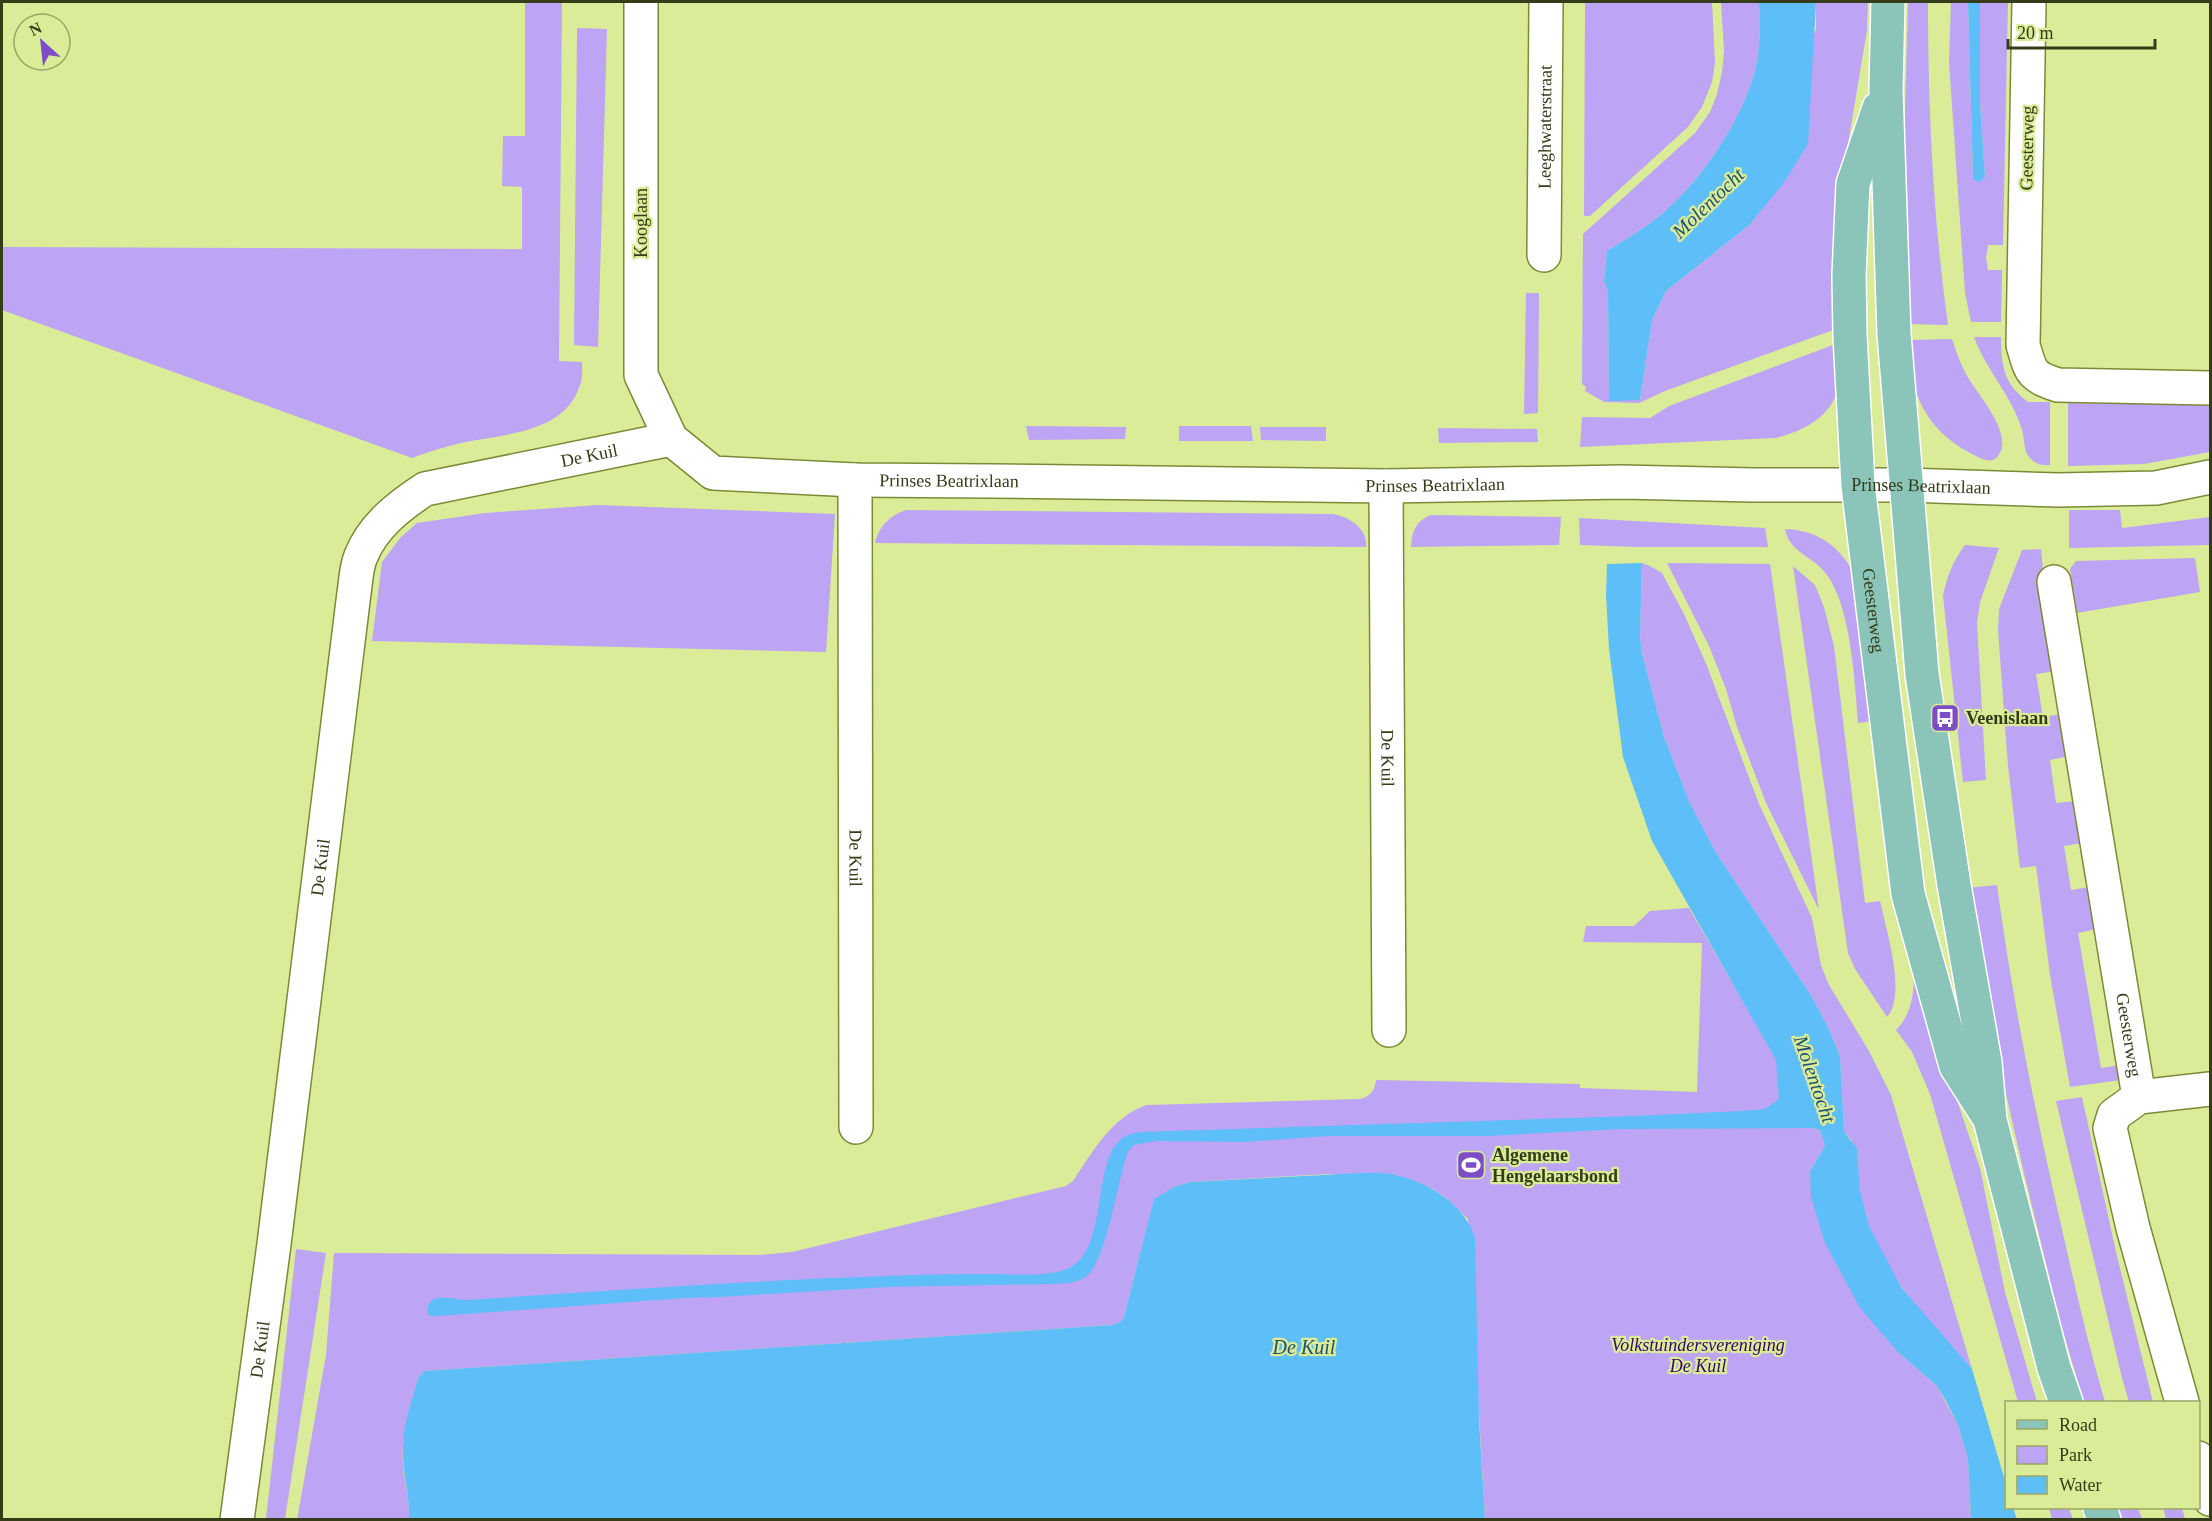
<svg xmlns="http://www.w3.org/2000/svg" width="2212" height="1521" font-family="'Times New Roman',serif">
	<rect width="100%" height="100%" fill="#dbec98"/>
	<path fill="#bda4f5" d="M 525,2 L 562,2 L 559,361 L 582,362 C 582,369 583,379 580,385 C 565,434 502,434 461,443 C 444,447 428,452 412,458 L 2,310 L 2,247 L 522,249 L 522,187 L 502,186 L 503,136 L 525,136 Z
		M 1585,2 L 1712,2 L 1715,63 L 1712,82 L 1702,107 L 1688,127 L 1590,216 L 1584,216 Z
		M 1721,2 L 1759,2 C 1760,29 1761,57 1751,84 C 1734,132 1697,186 1657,218 C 1642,230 1624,240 1607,251 L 1604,281 L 1608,292 L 1609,400 L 1640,400 L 1652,320 L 1666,291 L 1749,225 L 1816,29 L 1816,2 L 1868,2 L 1867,30 L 1842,180 L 1836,329 L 1665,391 L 1639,403 L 1604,402 L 1585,391 L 1586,387 L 1582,384 L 1583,234 L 1695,133 L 1710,112 L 1717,94 L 1722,72 L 1724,51 Z
		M 1908,2 L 1928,2 C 1928,109 1933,218 1948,325 L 1906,324 L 1903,182 Z
		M 1951,2 L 1968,2 L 1973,179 L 1985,177 L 1980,102 L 1980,2 L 2008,2 L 2003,245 L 1988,245 L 1986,258 L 1988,270 L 2002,270 L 2001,322 L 1971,322 L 1965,293 L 1949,62 Z
		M 577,28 L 607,29 L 598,347 L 574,345 Z
		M 1526,293 L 1539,293 L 1538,413 L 1524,414 Z
		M 1974,337 L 2001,337 C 2001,366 2004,384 2028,402 L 2050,402 L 2050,465 C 2041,466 2035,464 2029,457 C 2023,449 2025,439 2022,430 C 2012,396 1986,370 1974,337 Z
		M 1952,339 C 1956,351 1960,363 1966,374 C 1976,393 2015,434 1998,456 C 1991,465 1980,458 1972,454 C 1924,429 1910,392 1907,340 Z
		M 1833,345 L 1837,345 C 1838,356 1841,368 1840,378 C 1837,414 1806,431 1775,438 L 1580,447 L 1582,417 L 1650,418 L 1669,406 Z
		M 2068,403 L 2210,405 L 2210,452 L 2144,464 L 2068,466 Z
		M 1026,426 L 1126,427 L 1125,439 L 1029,440 Z
		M 1179,426 L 1251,426 L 1253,441 L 1179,441 Z
		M 1260,427 L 1326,427 L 1326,441 L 1261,440 Z
		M 1438,428 L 1537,429 L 1538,442 L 1439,443 Z
		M 598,505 L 835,514 L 826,652 L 372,641 L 382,562 L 401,537 L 417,523 L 485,513 Z
		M 906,510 L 1333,514 C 1350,517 1368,529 1366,547 L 875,543 C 879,526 889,516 906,510 Z
		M 2069,510 L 2120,510 L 2122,528 L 2210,517 L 2210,545 L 2069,548 Z
		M 1431,515 L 1561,517 L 1559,545 L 1411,547 C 1412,532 1415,521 1431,515 Z
		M 1579,518 L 1765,528 L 1768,547 L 1638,547 L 1580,545 Z
		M 1785,529 C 1816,530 1837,544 1853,571 L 1873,721 L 1858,723 C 1855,684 1851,607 1827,575 C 1814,556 1790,554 1785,529 Z
		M 1965,545 L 1999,548 L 1980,602 L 1977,623 L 1986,780 L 1963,782 L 1943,596 C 1947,576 1953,561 1965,545 Z
		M 2041,549 L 2044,582 L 2056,671 L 2036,674 L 2043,717 L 2062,714 L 2069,756 L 2050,760 L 2056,803 L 2076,801 L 2083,843 L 2064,846 L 2071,890 L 2090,887 L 2097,929 L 2078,933 L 2101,1068 L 2119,1065 L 2121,1080 L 2070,1087 L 2050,975 L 2036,866 L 2020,868 L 2008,766 L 1998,630 L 1999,609 L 2022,550 Z
		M 2195,558 L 2200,592 L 2077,613 L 2070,569 L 2076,561 Z
		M 1642,563 L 1650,566 L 1662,573 L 1684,614 L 1707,666 L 1759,804 L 1812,918 L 1821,965 L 1829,985 L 1869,1051 L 1891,1095 L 1972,1369 C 1934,1325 1882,1277 1867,1219 C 1865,1210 1861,1201 1860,1192 C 1856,1169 1864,1150 1844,1132 L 1840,1056 L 1826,1023 L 1809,992 L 1715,851 L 1689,801 L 1664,737 L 1642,653 L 1640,637 Z
		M 1667,563 L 1770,564 L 1819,910 L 1766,803 L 1737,727 L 1726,689 L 1709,646 Z
		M 1793,566 L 1815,585 L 1824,607 L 1834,646 L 1865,903 L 1880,901 C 1886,929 1907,995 1887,1017 L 1855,969 L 1848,953 Z
		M 1997,885 C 2011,989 2031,1092 2054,1194 C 2070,1264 2085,1334 2105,1402 L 2084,1402 L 2061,1325 L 2023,1169 L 1989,1019 L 1966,888 Z
		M 1689,908 L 1777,1060 L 1779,1099 L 1787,1128 L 1813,1128 L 1820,1130 L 1825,1146 L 1810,1171 L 1898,1352 L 1937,1386 L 1958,1425 L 1968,1459 L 1971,1519 L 1485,1519 L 1468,1219 L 1446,1198 L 1433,1189 L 1412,1180 L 1328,1174 L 1190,1182 L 1174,1187 L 1154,1200 L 1124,1317 L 1120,1322 L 1112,1325 L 424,1371 L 418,1378 C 413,1399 404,1423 403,1446 C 401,1470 410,1495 409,1519 L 297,1520 L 326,1355 L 334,1253 L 760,1255 L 792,1252 L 1066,1186 L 1073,1181 C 1093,1151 1111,1118 1146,1105 L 1360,1099 C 1370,1097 1375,1090 1376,1080 L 1580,1084 L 1580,1088 L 1697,1092 L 1702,943 L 1583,942 L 1586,926 L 1634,926 L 1650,911 Z
		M 1914,974 L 1980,1168 L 2005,1292 L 2037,1402 L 2018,1402 L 1930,1094 L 1912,1052 L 1896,1030 C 1911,1015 1914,995 1914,974 Z
		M 2082,1097 L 2116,1252 L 2153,1402 L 2129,1402 L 2122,1378 L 2056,1101 Z
		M 296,1249 L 326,1253 L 285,1519 L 266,1519 Z
		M 2049,1508 L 2069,1508 L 2073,1519 L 2052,1519 Z
		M 2115,1508 L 2138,1508 L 2142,1519 L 2119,1519 Z
		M 2163,1508 L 2182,1508 L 2185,1519 L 2166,1519 Z"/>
	<path fill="#5dbef8" d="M 1759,2 L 1816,2 L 1808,144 L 1783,184 L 1749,225 L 1666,291 L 1652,320 L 1640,400 L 1609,401 L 1608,292 L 1604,281 L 1607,251 C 1624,240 1642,230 1657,218 C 1697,186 1734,132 1751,84 C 1761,57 1760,29 1759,2 Z
		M 1968,2 L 1980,2 L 1980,102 L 1985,177 L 1979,182 L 1973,179 Z
		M 1642,563 L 1640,637 L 1642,653 L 1664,737 L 1689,801 L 1715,851 L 1809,992 L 1826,1023 L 1840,1056 L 1844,1132 L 1857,1148 L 1860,1191 L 1869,1226 L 1901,1287 L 1972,1369 L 2006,1484 L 2006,1508 L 2013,1508 L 2017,1519 L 1971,1519 L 1968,1459 L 1958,1425 L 1947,1403 L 1937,1386 L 1898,1352 L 1860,1308 L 1825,1243 L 1811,1197 L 1810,1171 L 1825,1146 L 1820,1130 L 1813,1128 L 1621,1129 L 1487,1136 L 1328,1136 L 1244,1142 L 1156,1141 L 1134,1145 L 1128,1151 C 1118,1179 1107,1258 1087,1276 C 1077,1284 1062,1283 1051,1284 L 888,1287 L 719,1297 L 685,1298 L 438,1316 L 430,1316 L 428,1313 C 425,1291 451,1299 465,1300 C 596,1292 727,1282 859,1277 C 902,1275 946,1274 990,1274 C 1013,1274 1039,1277 1062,1271 C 1113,1256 1088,1161 1124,1137 C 1129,1134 1135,1133 1141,1132 L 1634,1116 L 1742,1111 L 1765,1109 L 1779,1099 L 1776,1060 L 1652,841 L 1623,757 L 1609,649 L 1606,595 L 1607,564 Z
		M 1362,1173 C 1372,1173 1384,1172 1395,1175 C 1428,1182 1465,1204 1475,1238 L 1479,1420 L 1485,1519 L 409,1519 C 410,1495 402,1471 403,1446 C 403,1423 413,1399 418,1378 L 424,1371 L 1112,1325 L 1120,1322 L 1124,1317 L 1154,1199 L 1174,1187 L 1190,1182 Z"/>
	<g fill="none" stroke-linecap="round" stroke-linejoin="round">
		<g stroke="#7c8a37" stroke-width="36">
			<g id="minor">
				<path id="s1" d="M 641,2 L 641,375 L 671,439 L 713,473 L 855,480 L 992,481 L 1386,486 L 1622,482 L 1753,485 L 1906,485 L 2058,490 L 2156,488 L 2210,477"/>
				<path d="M 2029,2 L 2023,345 C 2031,372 2030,376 2058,385 L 2210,388"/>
				<path id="s2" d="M 1544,255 L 1546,2"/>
				<path id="s3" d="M 855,480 L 856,1127"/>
				<path id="s4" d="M 1386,486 L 1389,1030"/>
				<path id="s5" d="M 2054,582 L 2139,1097"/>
				<path d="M 2182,1402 L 2133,1228 L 2110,1128 L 2114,1115 L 2139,1097 L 2210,1089"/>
				<path d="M 2198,1458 L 2210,1499"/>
				<path id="s6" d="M 237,1520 L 274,1244 L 354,593 C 356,581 356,567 361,556 C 373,526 399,506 425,489 L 671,439"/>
			</g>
		</g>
		<g stroke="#fff" stroke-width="36">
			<g id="major">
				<path d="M 1888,2 L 1886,90 L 1894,334 L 1922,674 L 1954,885 L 1985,1062 L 1990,1120 L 2054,1368 L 2066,1402"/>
				<path id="s7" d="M 1879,108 L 1853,184 L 1849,275 L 1850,336 L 1858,485 L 1908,894 L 1956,1066 L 1988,1116"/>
				<path d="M 2100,1508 L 2104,1520"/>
			</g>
		</g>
		<use href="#minor" stroke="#fff" stroke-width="33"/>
		<use href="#major" stroke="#8bc4b8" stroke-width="33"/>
	</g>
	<defs>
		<g id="bus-square" transform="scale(1.5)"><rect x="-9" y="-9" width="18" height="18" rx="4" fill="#7c4dc6" stroke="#dbec98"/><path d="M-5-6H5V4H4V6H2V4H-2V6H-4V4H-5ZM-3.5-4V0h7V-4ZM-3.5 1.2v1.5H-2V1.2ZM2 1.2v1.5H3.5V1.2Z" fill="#fff"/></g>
		<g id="stadium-square" transform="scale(1.5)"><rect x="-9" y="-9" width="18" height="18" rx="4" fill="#7c4dc6" stroke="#dbec98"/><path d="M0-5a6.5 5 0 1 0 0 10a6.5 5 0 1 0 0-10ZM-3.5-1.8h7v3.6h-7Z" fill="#fff"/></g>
	</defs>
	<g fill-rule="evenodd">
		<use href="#bus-square" x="1945" y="718"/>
		<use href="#stadium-square" x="1471" y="1165"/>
	</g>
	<g text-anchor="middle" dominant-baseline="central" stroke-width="4.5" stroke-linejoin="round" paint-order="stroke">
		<g font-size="18" fill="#353c19" stroke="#dbec98">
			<text stroke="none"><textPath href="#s2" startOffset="128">Leeghwaterstraat</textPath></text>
			<text transform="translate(2027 148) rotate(-89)">Geesterweg</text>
			<text transform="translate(641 223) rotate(-90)">Kooglaan</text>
			<text stroke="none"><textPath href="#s6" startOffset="1234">De Kuil</textPath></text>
			<text stroke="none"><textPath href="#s1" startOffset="734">Prinses Beatrixlaan</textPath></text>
			<text stroke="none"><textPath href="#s1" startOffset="1220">Prinses Beatrixlaan</textPath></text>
			<text stroke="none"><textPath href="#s1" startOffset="1706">Prinses Beatrixlaan</textPath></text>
			<text stroke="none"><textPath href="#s7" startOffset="508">Geesterweg</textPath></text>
			<text stroke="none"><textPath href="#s4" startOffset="272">De Kuil</textPath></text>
			<text stroke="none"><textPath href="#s3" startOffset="378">De Kuil</textPath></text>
			<text stroke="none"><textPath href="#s6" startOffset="658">De Kuil</textPath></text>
			<text stroke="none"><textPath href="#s5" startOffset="459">Geesterweg</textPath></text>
			<text stroke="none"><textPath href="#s6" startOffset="172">De Kuil</textPath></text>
		</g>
		<g font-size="18" font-weight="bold" fill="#353c19" stroke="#dbec98" text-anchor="start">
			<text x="1966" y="718">Veenislaan</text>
			<text x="1492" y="1155">Algemene<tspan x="1492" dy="21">Hengelaarsbond</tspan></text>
		</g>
		<g font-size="18" font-style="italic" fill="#360567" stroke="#dbec98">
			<text x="1698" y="1345">Volkstuindersvereniging<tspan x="1698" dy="21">De Kuil</tspan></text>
		</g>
		<g font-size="20" font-style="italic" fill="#205371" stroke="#dbec98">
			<text transform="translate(1708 203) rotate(-44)">Molentocht</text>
			<text transform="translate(1815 1079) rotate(71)">Molentocht</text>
			<text x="1304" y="1347">De Kuil</text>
		</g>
	</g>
	<rect width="2212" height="1521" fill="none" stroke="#353c19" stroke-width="6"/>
	<rect x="2005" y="1401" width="195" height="108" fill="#dbec98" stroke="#99a665" stroke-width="1.5"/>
	<rect x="2017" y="1420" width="30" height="9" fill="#8bc4b8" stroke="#99a665" stroke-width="1.5"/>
	<text x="2059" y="1431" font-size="18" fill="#353c19">Road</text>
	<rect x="2017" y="1446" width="30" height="18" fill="#bda4f5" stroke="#99a665" stroke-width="1.5"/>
	<text x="2059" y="1461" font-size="18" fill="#353c19">Park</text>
	<rect x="2017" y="1476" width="30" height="18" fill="#5dbef8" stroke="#99a665" stroke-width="1.5"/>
	<text x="2059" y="1491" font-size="18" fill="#353c19">Water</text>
	<g transform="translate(42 42) rotate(333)"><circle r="28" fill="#dbec98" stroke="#99a665" stroke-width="1.5"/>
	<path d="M0-4.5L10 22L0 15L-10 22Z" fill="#7c4dc6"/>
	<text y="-9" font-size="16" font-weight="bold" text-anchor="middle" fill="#353c19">N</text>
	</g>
	<path d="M2008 39v9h147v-9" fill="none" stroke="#353c19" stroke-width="3"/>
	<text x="2017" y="39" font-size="18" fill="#353c19" stroke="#dbec98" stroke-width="4.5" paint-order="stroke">20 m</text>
</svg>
